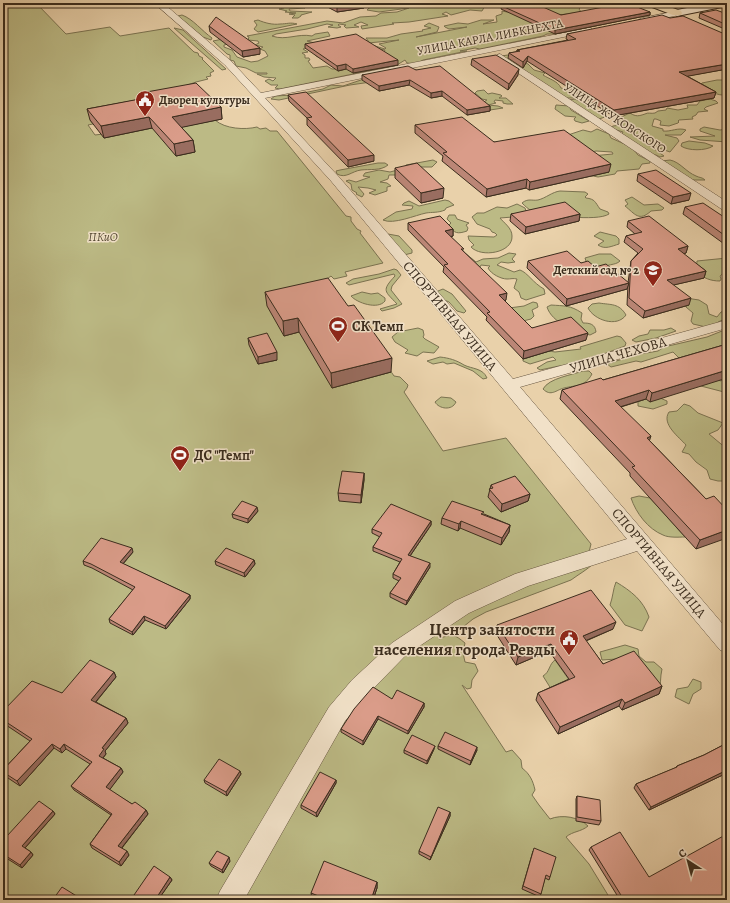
<svg xmlns="http://www.w3.org/2000/svg" width="730" height="903" font-family="Alegreya,serif">
	<rect width="100%" height="100%" fill="#e9d1aa"/>
	<filter id="stains"><feTurbulence type="fractalNoise" baseFrequency=".005" numOctaves="4"/><feColorMatrix values="0 0 0 0 .2 0 0 0 0 .09 0 0 0 0 .02 0 0 0 .5 -.17"/></filter>
	<radialGradient id="worn" r=".72"><stop offset=".6" stop-color="#630" stop-opacity="0"/><stop offset="1" stop-color="#630" stop-opacity=".3"/></radialGradient>
	<path fill="#bcba85" stroke="#7b7351" d="M 3,3 L 36,3 L 66,34 L 110,27 L 120,36 L 169,28 L 194,52 L 198,53 L 199,56 L 203,58 L 202,59 L 214,71 L 210,73 L 211,76 L 206,77 L 208,79 L 196,82 L 90,120 L 93,124 L 88,125 L 95,135 L 215,120 C 225,129 245,130 257,127 L 260,129 L 266,128 L 270,131 L 277,131 L 346,216 L 351,217 L 351,221 L 357,229 L 361,231 L 360,233 L 383,263 L 345,272 L 347,276 L 334,279 L 331,276 L 324,281 L 355,319 L 394,376 L 400,377 L 408,385 L 407,388 L 404,392 L 443,451 L 506,438 L 591,544 L 589,552 L 594,563 C 587,570 579,574 571,580 L 486,612 L 473,619 L 463,627 L 450,627 L 440,636 L 439,639 C 452,633 454,634 465,643 L 463,653 L 465,662 L 475,664 L 478,671 L 472,680 L 471,688 L 467,689 L 462,685 L 506,752 L 512,750 L 521,760 L 522,768 C 530,774 533,781 535,790 L 532,795 L 539,805 L 550,819 C 562,814 579,817 588,826 C 581,832 573,831 566,837 L 589,864 L 611,900 L 3,900 Z
		M 271,3 L 289,3 L 292,6 L 290,7 L 298,5 L 305,8 L 289,9 L 290,11 L 312,12 L 301,15 L 301,16 L 298,18 L 292,18 L 295,15 L 289,14 L 296,13 L 285,12 L 287,11 L 279,9 L 284,8 L 283,6 Z
		M 377,3 L 395,3 L 400,5 L 403,3 L 431,3 L 425,4 L 434,3 L 497,3 L 486,4 L 482,11 L 470,10 L 451,15 L 446,12 L 442,14 L 448,16 L 409,22 L 392,23 L 394,24 L 362,29 L 361,26 L 368,25 L 361,22 L 354,25 L 359,27 L 346,28 L 344,26 L 346,25 L 339,24 L 338,25 L 341,27 L 337,28 L 328,27 L 333,25 L 327,24 L 307,29 L 276,34 L 272,36 C 286,41 298,33 312,36 L 315,34 L 328,32 L 330,36 L 307,41 L 315,43 L 322,59 L 316,56 L 311,47 L 303,49 L 308,52 L 302,53 L 305,55 L 305,58 L 309,58 L 310,60 L 308,61 L 313,68 L 327,66 L 332,69 L 341,69 L 384,52 L 385,50 L 379,49 L 375,46 L 385,49 L 386,48 L 379,44 L 399,40 L 368,43 L 369,42 L 366,38 L 387,38 L 401,34 L 423,31 L 422,30 L 431,28 L 424,26 L 429,23 L 439,27 L 437,32 L 416,37 L 467,27 L 449,29 L 445,27 L 444,26 L 458,23 L 468,24 L 481,20 L 494,20 L 483,24 L 497,22 L 496,16 L 502,14 L 502,11 L 507,12 L 528,3 L 584,3 L 580,5 L 582,6 L 579,9 L 581,12 L 559,15 L 532,23 L 536,24 L 535,26 L 539,27 L 539,29 L 548,30 L 604,24 L 557,34 L 547,34 L 543,36 L 480,49 L 475,48 L 460,51 L 467,51 L 423,60 L 416,64 L 407,63 L 405,60 L 397,65 L 280,89 L 275,88 L 278,85 L 271,85 L 265,81 L 269,79 L 273,81 L 276,78 L 264,77 L 257,74 L 267,74 L 267,73 L 256,73 L 246,68 L 236,66 L 234,61 L 230,60 L 230,55 L 227,54 L 213,41 L 223,39 L 228,44 L 224,45 L 224,47 L 232,50 L 237,57 L 251,62 L 258,61 L 268,56 L 265,51 L 260,49 L 263,47 L 255,45 L 259,43 L 258,41 L 248,40 L 249,37 L 247,36 L 327,21 L 343,23 L 360,17 L 376,16 L 381,13 L 397,12 L 409,8 L 379,12 L 367,10 L 369,8 L 379,5 Z
		M 182,15 C 193,19 202,31 212,38 L 211,40 L 203,37 L 178,16 Z
		M 258,20 C 265,23 273,25 280,24 C 287,24 290,22 297,24 L 258,32 L 254,29 L 257,25 L 254,21 Z
		M 174,28 L 183,30 L 226,69 L 222,70 Z
		M 508,55 L 528,64 L 534,70 L 545,73 L 543,75 C 549,79 558,81 561,88 L 575,92 L 583,98 L 563,98 L 501,56 Z
		M 367,78 L 378,81 L 350,85 L 279,100 L 271,99 L 275,96 L 293,95 L 323,89 L 331,85 L 343,86 Z
		M 717,80 L 727,80 L 727,95 C 717,96 709,91 701,85 L 702,83 Z
		M 484,90 L 488,94 L 492,93 L 501,95 L 502,96 L 499,98 L 506,98 L 513,104 L 507,104 L 503,103 L 503,101 L 495,100 L 494,102 L 496,103 L 488,105 L 498,106 L 503,108 L 490,110 L 482,103 L 487,100 L 482,99 L 475,93 L 477,91 Z
		M 575,99 L 594,108 L 605,117 L 599,119 L 569,100 Z
		M 710,99 L 716,101 L 718,103 L 706,107 L 704,109 L 708,111 L 698,112 L 696,115 L 692,117 L 693,119 L 679,120 L 678,121 L 679,122 L 678,123 L 669,126 L 660,125 L 661,121 L 656,119 L 654,119 L 652,126 L 663,129 L 663,131 C 671,132 678,127 686,130 L 681,135 L 665,135 L 677,138 L 679,141 L 670,152 L 656,147 C 652,142 647,137 639,138 L 664,156 L 660,157 L 656,155 L 646,154 L 622,134 L 623,132 L 610,128 L 613,126 L 621,125 L 619,118 L 630,113 C 636,117 639,116 645,114 C 648,112 651,114 655,113 L 658,111 L 666,110 L 667,108 L 678,110 L 688,108 L 687,105 L 697,105 L 700,101 Z
		M 556,105 L 569,106 L 571,110 L 589,121 L 582,123 L 575,121 L 574,119 L 576,117 L 565,116 L 555,109 Z
		M 704,127 L 720,130 L 727,129 L 727,142 L 700,140 L 690,137 L 715,136 L 700,131 L 700,129 Z
		M 597,129 L 609,134 L 611,138 L 629,146 L 634,150 L 638,155 L 650,161 L 650,163 L 642,164 L 639,169 L 617,171 L 615,174 L 598,177 L 588,175 L 591,156 L 613,154 L 612,152 L 596,151 L 589,153 L 565,136 L 583,130 L 591,132 Z
		M 689,141 L 705,143 L 713,146 C 706,151 688,151 681,146 L 682,143 Z
		M 433,160 L 437,162 L 432,167 L 420,167 L 399,175 L 389,175 L 388,179 L 380,182 L 387,183 L 391,186 L 387,187 L 387,191 L 375,195 L 369,193 L 376,190 L 368,188 L 358,187 L 364,194 L 362,197 L 356,194 L 357,193 L 352,190 L 351,184 L 346,181 L 349,180 L 356,182 L 370,177 L 363,176 L 365,173 L 379,170 L 390,172 L 405,168 L 406,165 Z
		M 670,160 C 680,162 686,172 696,176 C 700,178 702,177 705,180 L 690,180 L 662,161 Z
		M 378,163 L 385,163 L 388,165 C 381,171 369,169 361,170 C 352,171 346,179 337,174 L 336,171 L 340,170 Z
		M 560,191 L 585,192 L 588,194 L 585,197 L 586,198 C 595,199 595,202 600,209 L 608,212 L 609,214 C 597,222 546,215 532,211 C 528,209 525,206 522,203 C 528,198 532,201 538,200 C 546,198 552,192 560,191 Z
		M 632,197 L 644,205 L 658,204 L 664,208 L 662,210 L 651,211 C 639,222 635,214 625,206 L 628,204 L 625,200 Z
		M 445,200 L 449,201 L 454,205 L 446,208 L 445,210 C 438,213 432,212 426,213 C 416,215 393,225 383,220 L 396,212 L 412,209 L 413,206 L 402,205 L 404,203 L 409,201 L 419,206 Z
		M 517,204 L 525,208 L 526,211 L 513,217 L 500,218 C 504,223 512,228 512,236 C 513,253 481,258 471,247 L 474,245 L 469,240 L 468,236 L 494,237 L 497,235 L 495,233 L 492,232 L 490,229 L 477,224 L 472,217 L 477,213 L 484,213 L 497,207 L 507,208 Z
		M 449,215 L 455,215 L 457,219 L 469,223 L 466,225 L 468,228 L 467,231 C 458,234 454,234 449,225 L 451,223 L 447,219 Z
		M 600,232 L 616,236 L 619,239 L 619,244 C 612,246 605,250 598,245 L 604,241 L 594,236 Z
		M 388,234 L 399,236 L 412,250 L 412,253 L 404,255 Z
		M 465,253 L 476,262 L 483,259 L 498,258 L 509,253 L 516,254 L 512,259 L 515,262 L 508,263 L 501,262 L 497,265 L 514,272 L 520,270 C 528,273 533,283 544,289 L 545,294 L 526,300 L 521,298 L 519,292 L 514,288 L 517,279 C 513,278 511,279 507,279 C 501,279 491,274 488,268 L 490,266 L 481,265 L 480,267 Z
		M 599,254 L 611,254 L 620,261 C 615,266 607,263 599,270 L 584,264 L 586,261 L 585,258 Z
		M 727,258 L 727,270 L 720,276 L 721,279 L 720,281 C 710,281 704,278 696,272 L 697,261 Z
		M 394,269 L 397,270 L 401,275 L 392,286 L 391,290 L 402,304 L 394,308 L 382,311 L 380,309 L 397,304 C 385,291 381,291 395,276 L 394,274 L 349,285 L 346,283 L 353,279 L 379,274 Z
		M 443,289 L 452,294 L 466,311 L 464,313 L 457,311 L 449,302 L 440,298 L 436,294 L 438,291 Z
		M 362,292 L 371,294 L 378,293 L 385,298 L 385,301 C 378,310 357,303 351,296 Z
		M 686,298 L 699,300 L 707,305 L 709,314 L 717,317 L 721,312 L 727,310 L 727,318 L 718,322 L 717,324 L 706,327 L 693,324 L 691,321 L 693,313 L 686,307 Z
		M 533,302 L 537,303 L 538,307 L 532,310 L 534,316 L 531,319 L 523,321 L 509,308 L 524,306 Z
		M 599,303 C 611,305 619,303 626,315 C 617,328 594,320 588,308 L 592,304 Z
		M 551,305 C 564,306 570,305 582,313 L 581,319 L 583,323 C 590,323 595,324 596,332 L 590,335 C 575,331 552,323 547,307 Z
		M 418,328 L 423,330 L 424,335 L 423,337 L 425,339 L 439,347 L 434,353 L 423,352 L 417,356 L 405,353 L 408,350 L 395,342 L 392,337 L 398,332 Z
		M 671,328 L 676,331 L 656,338 L 636,342 L 632,340 L 639,336 L 648,334 L 650,330 L 664,330 Z
		M 727,329 L 727,350 L 696,360 L 720,381 L 727,379 L 727,388 L 724,392 L 697,385 L 681,360 L 673,352 L 641,362 L 636,361 L 611,367 L 607,364 L 635,355 L 658,351 L 664,347 L 707,337 Z
		M 617,336 L 621,337 L 626,343 L 625,346 L 601,355 L 594,356 L 570,367 L 559,366 L 540,370 L 537,368 L 547,362 L 556,360 L 553,357 L 530,364 L 523,361 L 523,359 L 549,351 L 555,352 L 581,349 L 580,347 Z
		M 440,357 C 449,358 456,360 464,365 C 472,369 483,368 487,378 L 483,379 L 473,371 L 454,363 L 447,364 L 443,362 L 433,364 L 427,361 Z
		M 583,371 L 589,371 L 592,374 C 585,387 576,385 564,388 C 556,390 551,397 543,389 C 549,378 572,375 583,371 Z
		M 441,397 L 451,398 L 456,402 C 452,411 439,409 435,402 Z
		M 644,397 L 660,398 L 667,401 L 667,404 L 653,409 L 638,406 L 638,400 Z
		M 684,404 L 690,406 L 698,413 L 723,423 L 718,430 L 709,434 L 727,449 L 727,481 L 718,481 L 710,479 L 707,470 L 696,462 L 689,454 L 682,452 L 686,445 C 679,437 661,424 669,412 L 677,411 Z
		M 639,496 L 650,498 L 685,537 C 679,537 669,538 663,535 C 648,529 636,513 631,498 Z
		M 616,582 C 631,591 643,600 649,617 L 642,631 L 625,625 L 610,605 C 613,597 613,589 616,582 Z
		M 625,645 L 638,649 L 639,656 L 646,662 L 654,662 L 662,669 C 660,677 661,685 659,694 L 631,658 L 602,660 L 600,652 Z
		M 555,660 L 572,684 L 553,692 L 543,676 C 550,672 549,664 555,660 Z
		M 693,679 L 701,682 L 701,689 L 693,694 L 689,704 L 675,697 L 677,689 L 688,687 Z"/>
	<g fill="none" stroke-linecap="round" stroke-linejoin="round">
		<g stroke="#665540" stroke-width="1">
			<path id="street" d="M 154,3 L 163,3 L 231,61 L 261,93 L 588,28 L 591,28 L 592,30 L 588,32 L 265,98 L 339,177 L 513,379 L 727,320 L 727,328 L 520,387 L 727,629 L 727,653 L 720,650 L 637,551 L 528,586 L 469,613 L 406,655 L 368,694 L 345,721 L 244,900 L 216,900 L 220,891 L 329,707 L 352,680 L 392,643 L 455,601 L 515,574 L 627,539 L 331,181 L 225,65 Z
				M 677,11 L 681,13 L 680,15 L 642,22 L 638,20 L 642,18 Z
				M 500,54 L 727,202 L 727,211 L 723,210 L 497,59 L 496,57 L 497,55 Z"/>
		</g>
		<g stroke="#3a2c1d" stroke-width="2">
			<path id="secondary" d="M 712,3 L 727,3 L 727,6 L 677,16 L 672,13 L 677,10 Z"/>
		</g>
		<g stroke="#3a2c1d" stroke-width="2">
			<path id="primary" d="M 645,3 L 659,3 L 681,11 L 682,13 L 681,15 L 673,15 L 647,5 Z"/>
		</g>
		<use href="#street" fill="#f1e1c8" fill-rule="evenodd"/>
		<use href="#secondary" fill="#f1e1c8" fill-rule="evenodd"/>
		<use href="#primary" fill="#e9d1aa" fill-rule="evenodd"/>
	</g>
	<path fill="#bb8676" stroke="#3a2c1d" d="M 320,3 L 364,3 L 364,8 L 337,12 Z
		M 726,3 L 727,3 L 727,9 L 725,8 Z
		M 502,6 L 561,15 L 650,12 L 650,15 L 555,34 L 501,9 Z
		M 700,13 L 727,14 L 727,30 L 699,18 Z
		M 670,18 L 727,35 L 727,69 L 687,76 L 716,92 L 714,98 L 613,116 L 527,61 L 523,68 L 508,58 L 509,53 L 516,52 L 517,50 L 568,40 L 566,39 L 567,34 Z
		M 209,26 L 260,54 L 243,57 L 210,32 Z
		M 305,44 L 398,65 L 353,73 L 346,69 L 338,71 L 305,48 Z
		M 472,59 L 518,75 L 508,90 L 471,65 Z
		M 416,70 L 490,106 L 490,111 L 467,115 L 442,96 L 431,98 L 409,85 L 379,91 L 362,80 L 362,75 Z
		M 141,93 L 221,107 L 222,119 L 181,127 L 193,140 L 195,152 L 176,156 L 152,128 L 104,138 L 90,120 L 87,109 L 142,99 Z
		M 288,95 L 374,161 L 348,167 L 307,125 L 307,118 L 289,101 Z
		M 415,125 L 494,142 L 609,172 L 529,190 L 526,188 L 486,197 L 442,161 L 443,156 L 415,133 Z
		M 395,168 L 443,198 L 421,203 L 395,178 Z
		M 638,174 L 689,200 L 671,204 L 637,181 Z
		M 685,207 L 727,219 L 727,246 L 683,214 Z
		M 511,214 L 580,214 L 579,221 L 525,234 L 510,221 Z
		M 628,221 L 688,246 L 686,253 L 683,254 L 706,271 L 704,278 L 673,285 L 689,305 L 643,318 L 627,305 L 628,284 L 627,289 L 566,306 L 527,268 L 528,261 L 581,263 L 595,267 L 628,283 L 630,268 L 631,261 L 638,253 L 624,242 L 626,236 L 635,234 L 627,227 Z
		M 408,223 L 453,229 L 453,236 L 451,237 L 506,300 L 505,301 L 532,328 L 586,340 L 523,359 L 486,320 L 487,317 L 443,272 L 444,267 L 408,230 Z
		M 265,292 L 391,372 L 332,388 L 299,332 L 284,336 L 267,306 Z
		M 248,338 L 277,360 L 258,364 L 249,345 Z
		M 727,344 L 650,402 L 646,399 L 621,407 L 649,440 L 706,499 L 727,510 L 696,549 L 630,476 L 630,473 L 560,399 L 562,390 L 603,380 Z
		M 364,473 L 364,480 L 361,503 L 339,501 L 338,493 Z
		M 491,485 L 530,494 L 528,501 L 501,512 L 488,497 Z
		M 258,511 L 248,523 L 233,518 L 232,514 Z
		M 484,514 L 510,525 L 509,532 L 501,545 L 460,528 L 458,531 L 441,524 L 442,518 Z
		M 431,521 L 431,525 L 410,556 L 430,567 L 406,605 L 390,597 L 390,593 L 399,581 L 393,578 L 393,574 L 400,562 L 373,551 L 373,547 L 380,537 L 372,533 L 372,529 Z
		M 133,552 L 123,564 L 190,595 L 190,599 L 166,629 L 145,620 L 133,635 L 110,623 L 109,619 L 133,590 L 92,568 L 84,565 L 83,561 Z
		M 254,560 L 255,564 L 245,577 L 216,565 L 215,561 Z
		M 497,625 L 613,629 L 586,641 L 603,664 L 662,686 L 659,694 L 622,710 L 619,706 L 558,734 L 536,700 L 538,693 L 569,679 L 549,651 L 516,665 L 495,632 Z
		M 114,672 L 116,677 L 96,702 L 126,718 L 128,723 L 105,751 L 106,754 L 103,758 L 121,768 L 123,772 L 109,790 L 132,804 L 146,810 L 148,814 L 122,848 L 129,855 L 121,866 L 92,848 L 90,844 L 111,815 L 74,790 L 71,786 L 90,764 L 66,749 L 62,753 L 54,748 L 20,786 L 5,776 L 3,772 L 3,770 L 30,741 L 3,723 L 3,711 L 62,693 Z
		M 392,699 L 424,703 L 424,707 L 408,734 L 378,719 L 363,745 L 341,732 L 341,729 Z
		M 727,743 L 727,773 L 649,810 L 634,788 L 636,784 L 675,768 L 677,766 L 704,755 Z
		M 438,746 L 477,750 L 470,765 L 438,749 Z
		M 434,749 L 427,764 L 404,753 L 404,750 Z
		M 240,771 L 241,774 L 227,796 L 205,783 L 204,780 Z
		M 336,780 L 336,783 L 317,817 L 301,808 L 301,805 Z
		M 577,796 L 601,821 L 599,825 L 576,821 L 576,799 Z
		M 53,811 L 55,814 L 25,848 L 31,852 L 33,855 L 22,868 L 3,856 L 3,834 L 7,836 Z
		M 450,812 L 450,816 L 430,860 L 419,854 L 419,851 Z
		M 591,847 L 649,877 L 727,900 L 620,900 L 589,850 Z
		M 533,851 L 550,877 L 549,880 L 545,878 L 540,897 L 522,889 Z
		M 230,861 L 223,873 L 211,866 L 209,863 Z
		M 170,877 L 172,880 L 158,900 L 139,900 L 135,898 L 134,895 Z
		M 377,882 L 377,888 L 373,900 L 316,900 L 312,898 L 311,893 Z"/>
	<path fill="#996d60" stroke="#3a2c1d" d="M 348,3 L 364,3 L 364,8 L 337,12 L 337,5 Z
		M 650,12 L 650,15 L 555,34 L 555,30 Z
		M 260,48 L 260,54 L 243,57 L 242,51 Z
		M 528,56 L 527,61 L 523,68 L 523,62 Z
		M 398,60 L 398,65 L 353,73 L 353,69 Z
		M 346,64 L 346,69 L 338,71 L 337,66 Z
		M 727,64 L 727,69 L 678,78 L 679,72 Z
		M 519,69 L 518,75 L 508,90 L 509,84 Z
		M 410,80 L 409,85 L 379,91 L 379,86 Z
		M 442,91 L 442,96 L 431,98 L 431,93 Z
		M 716,92 L 714,98 L 613,116 L 614,110 Z
		M 490,106 L 490,111 L 467,115 L 467,110 Z
		M 221,107 L 222,119 L 174,129 L 172,117 Z
		M 149,117 L 152,128 L 104,138 L 101,126 Z
		M 193,140 L 195,152 L 176,156 L 174,144 Z
		M 374,155 L 374,161 L 348,167 L 348,160 Z
		M 611,164 L 609,172 L 529,190 L 530,182 Z
		M 527,179 L 526,188 L 486,197 L 487,189 Z
		M 444,188 L 443,198 L 421,203 L 421,193 Z
		M 691,193 L 689,200 L 671,204 L 673,197 Z
		M 580,214 L 579,221 L 525,234 L 526,227 Z
		M 453,229 L 453,236 L 444,238 L 445,231 Z
		M 688,246 L 686,253 L 676,256 L 678,249 Z
		M 706,271 L 704,278 L 665,287 L 667,280 Z
		M 629,283 L 627,289 L 566,306 L 567,299 Z
		M 507,293 L 506,300 L 498,302 L 499,295 Z
		M 691,298 L 689,305 L 643,318 L 645,311 Z
		M 298,318 L 299,332 L 284,336 L 283,321 Z
		M 588,333 L 586,340 L 523,359 L 524,351 Z
		M 277,352 L 277,360 L 258,364 L 258,357 Z
		M 392,358 L 391,372 L 332,388 L 331,373 Z
		M 727,370 L 727,378 L 650,402 L 652,393 Z
		M 649,390 L 646,399 L 613,409 L 615,401 Z
		M 651,436 L 648,445 L 647,438 Z
		M 364,473 L 364,480 L 361,503 L 361,495 Z
		M 530,494 L 528,501 L 501,512 L 502,504 Z
		M 257,507 L 258,511 L 248,523 L 248,519 Z
		M 431,521 L 431,525 L 408,559 L 408,555 Z
		M 461,521 L 460,528 L 458,531 L 459,524 Z
		M 510,525 L 509,532 L 501,545 L 502,538 Z
		M 727,530 L 727,538 L 696,549 L 700,540 Z
		M 132,548 L 133,552 L 121,566 L 120,562 Z
		M 254,560 L 255,564 L 245,577 L 244,573 Z
		M 430,563 L 430,567 L 406,605 L 407,601 Z
		M 190,595 L 190,599 L 166,629 L 165,626 Z
		M 144,616 L 145,620 L 133,635 L 132,632 Z
		M 616,622 L 613,629 L 580,643 L 583,636 Z
		M 551,644 L 549,651 L 516,665 L 518,657 Z
		M 114,672 L 116,677 L 93,705 L 91,700 Z
		M 662,686 L 659,694 L 622,710 L 625,703 Z
		M 622,699 L 619,706 L 558,734 L 560,727 Z
		M 424,703 L 424,707 L 408,734 L 408,731 Z
		M 378,716 L 378,719 L 363,745 L 363,741 Z
		M 126,718 L 128,723 L 105,751 L 106,754 L 101,760 L 99,756 L 102,748 Z
		M 52,744 L 54,748 L 20,786 L 17,781 Z
		M 64,744 L 66,749 L 62,753 L 60,749 Z
		M 435,746 L 434,749 L 427,764 L 427,761 Z
		M 477,747 L 477,750 L 470,765 L 471,761 Z
		M 121,768 L 123,772 L 108,792 L 106,787 Z
		M 727,770 L 727,773 L 649,810 L 651,807 Z
		M 240,771 L 241,774 L 227,796 L 226,792 Z
		M 336,780 L 336,783 L 317,817 L 316,813 Z
		M 146,810 L 148,814 L 120,850 L 118,846 Z
		M 53,811 L 55,814 L 24,849 L 22,846 Z
		M 450,812 L 450,816 L 430,860 L 431,857 Z
		M 127,851 L 129,855 L 121,866 L 119,862 Z
		M 31,852 L 33,855 L 22,868 L 20,865 Z
		M 229,857 L 230,861 L 223,873 L 222,870 Z
		M 170,877 L 172,880 L 158,900 L 155,900 Z
		M 377,882 L 377,888 L 373,900 L 371,900 Z"/>
	<path fill="#da9c89" stroke="#3a2c1d" d="M 333,3 L 348,3 L 337,5 Z
		M 516,3 L 534,3 L 561,15 L 625,3 L 627,3 L 650,12 L 555,30 L 502,6 Z
		M 716,10 L 727,14 L 727,25 L 700,13 Z
		M 662,15 L 670,18 L 683,16 L 727,35 L 727,64 L 679,72 L 716,92 L 614,110 L 528,56 L 523,62 L 509,53 L 520,51 L 517,50 L 576,39 L 567,34 Z
		M 216,17 L 260,48 L 242,51 L 209,26 Z
		M 356,34 L 398,60 L 353,69 L 346,64 L 337,66 L 305,44 Z
		M 496,55 L 519,69 L 509,84 L 472,59 Z
		M 408,66 L 416,70 L 440,66 L 490,106 L 467,110 L 442,91 L 431,93 L 410,80 L 379,86 L 362,75 Z
		M 196,83 L 221,107 L 172,117 L 193,140 L 174,144 L 149,117 L 101,126 L 87,109 L 145,98 L 141,93 Z
		M 306,92 L 374,155 L 348,160 L 307,118 L 312,117 L 288,95 Z
		M 462,117 L 494,142 L 564,130 L 611,164 L 530,182 L 527,179 L 487,189 L 443,153 L 447,152 L 415,125 Z
		M 417,163 L 444,188 L 421,193 L 395,168 Z
		M 656,170 L 691,193 L 673,197 L 638,174 Z
		M 565,202 L 580,214 L 526,227 L 511,214 Z
		M 703,203 L 727,219 L 727,237 L 685,207 Z
		M 440,216 L 453,229 L 445,231 L 464,249 L 461,249 L 507,293 L 499,295 L 532,328 L 571,317 L 588,333 L 524,351 L 487,313 L 490,312 L 444,265 L 448,264 L 408,223 Z
		M 649,216 L 688,246 L 678,249 L 706,271 L 667,280 L 691,298 L 645,311 L 629,298 L 631,261 L 643,249 L 626,236 L 642,232 L 628,221 Z
		M 567,251 L 581,263 L 588,261 L 595,267 L 606,264 L 629,283 L 567,299 L 528,261 Z
		M 328,278 L 348,306 L 354,305 L 392,358 L 331,373 L 298,318 L 283,321 L 265,292 Z
		M 267,333 L 277,352 L 258,357 L 248,338 Z
		M 727,344 L 727,370 L 652,393 L 649,390 L 615,401 L 651,436 L 647,438 L 706,499 L 714,496 L 727,510 L 727,530 L 700,540 L 632,467 L 635,466 L 562,390 L 601,378 L 603,380 Z
		M 342,471 L 364,473 L 361,495 L 338,493 Z
		M 515,476 L 530,494 L 502,504 L 489,489 L 493,488 L 491,485 Z
		M 242,501 L 257,507 L 248,519 L 232,514 Z
		M 452,501 L 484,512 L 481,514 L 510,525 L 502,538 L 461,521 L 459,524 L 442,518 Z
		M 391,504 L 431,521 L 408,555 L 430,563 L 407,601 L 390,593 L 401,578 L 393,574 L 402,559 L 373,547 L 382,533 L 372,529 Z
		M 101,538 L 132,548 L 120,562 L 190,595 L 165,626 L 144,616 L 132,632 L 109,619 L 135,587 L 91,564 L 83,561 Z
		M 226,548 L 254,560 L 244,573 L 215,561 Z
		M 591,590 L 616,622 L 583,636 L 603,664 L 634,651 L 662,686 L 625,703 L 622,699 L 560,727 L 538,693 L 575,677 L 551,644 L 518,657 L 497,625 Z
		M 90,660 L 114,672 L 91,700 L 126,718 L 102,748 L 104,749 L 99,756 L 121,768 L 106,787 L 132,804 L 135,802 L 146,810 L 118,846 L 127,851 L 119,862 L 90,844 L 112,814 L 71,786 L 92,762 L 64,744 L 60,749 L 52,744 L 17,781 L 3,772 L 3,770 L 32,739 L 3,720 L 3,711 L 32,681 L 62,693 Z
		M 373,687 L 392,699 L 397,690 L 424,703 L 408,731 L 378,716 L 363,741 L 341,729 L 354,709 Z
		M 445,732 L 477,747 L 471,761 L 438,746 Z
		M 412,735 L 435,746 L 427,761 L 404,750 Z
		M 727,743 L 727,770 L 651,807 L 636,784 L 677,767 L 677,766 L 704,755 Z
		M 219,759 L 240,771 L 226,792 L 204,780 Z
		M 320,772 L 336,780 L 316,813 L 301,805 Z
		M 577,796 L 600,800 L 601,821 L 577,817 Z
		M 39,801 L 53,811 L 22,846 L 31,852 L 20,865 L 3,854 L 3,834 L 7,836 Z
		M 438,807 L 450,812 L 431,857 L 419,851 Z
		M 620,832 L 649,877 L 727,834 L 727,900 L 624,900 L 591,847 Z
		M 534,848 L 556,857 L 550,877 L 546,875 L 541,894 L 523,886 Z
		M 217,851 L 229,857 L 222,870 L 209,863 Z
		M 324,861 L 377,882 L 371,900 L 320,900 L 321,897 L 311,893 Z
		M 154,866 L 170,877 L 155,900 L 142,900 L 134,895 Z
		M 62,887 L 83,900 L 57,900 L 54,898 Z"/>
	<defs>
		<g id="civic-pin" transform="scale(1)"><path d="M0 17L-7.5 6A9.5 9.5 0 1 1 7.5 6Z" fill="#8f2418" stroke="#f1e1c8"/><path d="M-.6-6.5H3V-4.5H.6V-3L4-1V1h2V6H-6V1h2V-1L-.6-3ZM-1.2 2.5V6h2.4V2.5Z" fill="#fff"/></g>
		<g id="school-pin" transform="scale(1)"><path d="M0 17L-7.5 6A9.5 9.5 0 1 1 7.5 6Z" fill="#8f2418" stroke="#f1e1c8"/><path d="M0-5L7-2L0 1L-7-2ZM-4 1L0 2.5L4 1V4Q0 6-4 4Z" fill="#fff"/></g>
		<g id="stadium-pin" transform="scale(1)"><path d="M0 17L-7.5 6A9.5 9.5 0 1 1 7.5 6Z" fill="#8f2418" stroke="#f1e1c8"/><path d="M0-5a6.5 5 0 1 0 0 10a6.5 5 0 1 0 0-10ZM-3.5-1.8h7v3.6h-7Z" fill="#fff"/></g>
	</defs>
	<g fill-rule="evenodd">
		<use href="#civic-pin" x="145" y="100"/>
		<use href="#school-pin" x="653" y="270"/>
		<use href="#stadium-pin" x="338" y="326"/>
		<use href="#stadium-pin" x="180" y="455"/>
		<use href="#civic-pin" x="569" y="639"/>
	</g>
	<g text-anchor="middle" dominant-baseline="central" stroke-width="3" stroke-linejoin="round" paint-order="stroke">
		<g font-size="12" fill="#3a2c1d" stroke="#f1e1c8">
			<text transform="translate(490 37) rotate(-11)">УЛИЦА КАРЛА ЛИБКНЕХТА</text>
			<text transform="translate(615 118) rotate(33)">УЛИЦА ЖУКОВСКОГО</text>
		</g>
		<g font-size="12" font-weight="bold" fill="#3a2c1d" stroke="#f1e1c8" text-anchor="start">
			<text x="159" y="100">Дворец культуры</text>
			<text x="639" y="270" text-anchor="end">Детский сад № 2</text>
		</g>
		<g font-size="12" font-style="italic" fill="#544832" stroke="#f1e1c8">
			<text x="103" y="237">ПКиО</text>
		</g>
		<g font-size="14" fill="#3a2c1d" stroke="#f1e1c8">
			<text transform="translate(450 316) rotate(50)">СПОРТИВНАЯ УЛИЦА</text>
			<text transform="translate(618 355) rotate(-16)">УЛИЦА ЧЕХОВА</text>
			<text transform="translate(659 563) rotate(50)">СПОРТИВНАЯ УЛИЦА</text>
		</g>
		<g font-size="14" font-weight="bold" fill="#3a2c1d" stroke="#f1e1c8" text-anchor="start">
			<text x="352" y="326">СК Темп</text>
			<text x="194" y="455">ДС "Темп"</text>
		</g>
		<g font-size="17" font-weight="bold" fill="#3a2c1d" stroke="#f1e1c8" text-anchor="end">
			<text x="555" y="629">Центр занятости<tspan x="555" dy="20">населения города Ревды</tspan></text>
		</g>
	</g>
	<rect width="730" height="903" fill="none" stroke="#e9d1aa" stroke-width="16"/>
	<rect x="4" y="4" width="722" height="895" fill="none" stroke="#3a2c1d" stroke-width="2"/>
	<rect x="8" y="8" width="714" height="887" fill="none" stroke="#3a2c1d"/>
	<g transform="translate(688 861) rotate(324)" stroke="#f1e1c8" stroke-width="3" paint-order="stroke">
	<path d="M0-3L7 15L0 10L-7 15Z" fill="#3a2c1d"/>
	<text y="-6" font-size="11" font-weight="bold" text-anchor="middle" fill="#3a2c1d">С</text>
	</g>
	<rect width="100%" height="100%" filter="url(#stains)"/>
	<rect width="100%" height="100%" fill="url(#worn)"/>
</svg>
